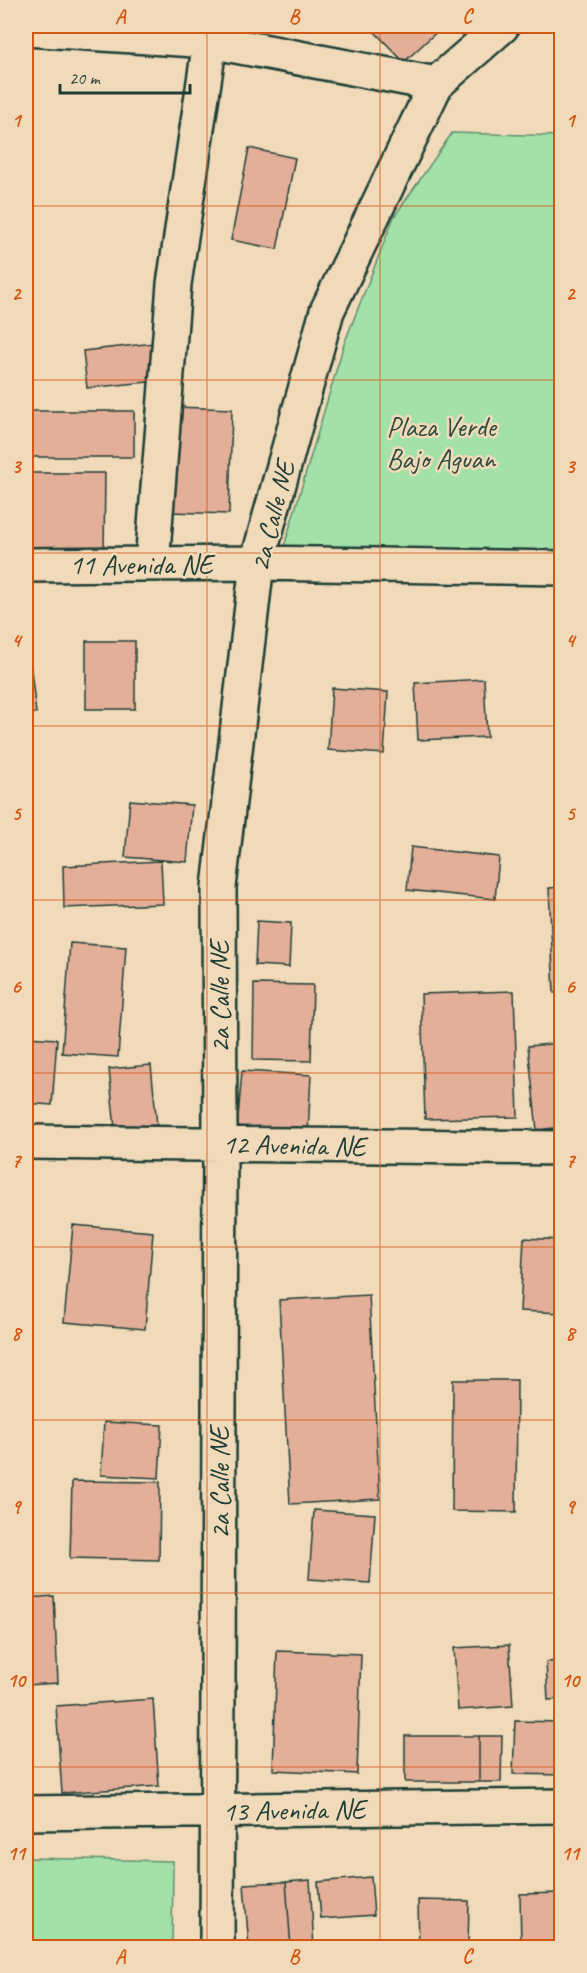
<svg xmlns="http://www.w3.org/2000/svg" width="587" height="1973" font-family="Caveat,sans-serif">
	<rect width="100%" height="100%" fill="#f0dab9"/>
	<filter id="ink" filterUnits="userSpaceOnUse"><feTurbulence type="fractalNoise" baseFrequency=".0167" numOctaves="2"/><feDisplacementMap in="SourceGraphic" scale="12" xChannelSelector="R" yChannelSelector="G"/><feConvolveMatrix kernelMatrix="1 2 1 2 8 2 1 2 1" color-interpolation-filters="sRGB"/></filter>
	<g filter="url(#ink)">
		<path fill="#a3e1a9" stroke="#618f6e" stroke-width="1.5" d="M 452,133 L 561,136 L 561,563 L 278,567 L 344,344 L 394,217 Z
			M 26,1858 L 173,1861 L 172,1947 L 26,1947 Z"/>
		<path fill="#e4af99" stroke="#1f3d34" stroke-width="1.5" d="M 369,26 L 443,26 L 404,62 Z
			M 249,148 L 295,158 L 277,249 L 231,240 Z
			M 154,343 L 158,381 L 87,388 L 83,351 Z
			M 174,407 L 232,409 L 229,514 L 171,512 Z
			M 26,411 L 134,411 L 134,457 L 26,457 Z
			M 26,473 L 105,473 L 104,553 L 26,552 Z
			M 26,627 L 36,713 L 26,715 Z
			M 86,641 L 135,641 L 135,709 L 86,709 Z
			M 484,679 L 487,737 L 418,740 L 415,683 Z
			M 332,688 L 388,692 L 384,754 L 328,750 Z
			M 130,800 L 192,805 L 187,862 L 125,857 Z
			M 411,847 L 499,857 L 495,899 L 407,890 Z
			M 161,861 L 163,904 L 64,908 L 63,866 Z
			M 562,887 L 562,993 L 554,993 L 549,888 Z
			M 257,921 L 291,923 L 289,967 L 255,965 Z
			M 70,943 L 126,947 L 118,1057 L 62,1053 Z
			M 254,984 L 313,985 L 311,1061 L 253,1060 Z
			M 514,991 L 518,1117 L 425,1119 L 421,994 Z
			M 26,1037 L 57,1039 L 52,1105 L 26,1103 Z
			M 562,1043 L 562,1127 L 537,1130 L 528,1046 Z
			M 151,1065 L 157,1125 L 115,1129 L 109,1069 Z
			M 242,1071 L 311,1075 L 308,1134 L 237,1130 Z
			M 73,1225 L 153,1232 L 145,1329 L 64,1322 Z
			M 524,1238 L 562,1240 L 562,1313 L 520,1311 Z
			M 369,1295 L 380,1499 L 290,1504 L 279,1300 Z
			M 453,1380 L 517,1380 L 516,1512 L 452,1511 Z
			M 104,1422 L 162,1425 L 159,1478 L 101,1475 Z
			M 72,1481 L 160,1482 L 159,1560 L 70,1558 Z
			M 314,1510 L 375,1514 L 370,1583 L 309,1579 Z
			M 54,1596 L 58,1683 L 26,1685 L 26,1598 Z
			M 509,1645 L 513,1706 L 458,1710 L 454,1648 Z
			M 277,1651 L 361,1654 L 357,1774 L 273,1770 Z
			M 562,1661 L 562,1699 L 548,1700 L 546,1662 Z
			M 153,1699 L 159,1786 L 62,1793 L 56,1706 Z
			M 515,1721 L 562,1722 L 562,1775 L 513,1774 Z
			M 405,1736 L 479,1736 L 479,1782 L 405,1782 Z
			M 479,1736 L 502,1736 L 501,1782 L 479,1782 Z
			M 371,1877 L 374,1915 L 321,1919 L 318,1882 Z
			M 310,1880 L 314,1948 L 291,1948 L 286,1882 Z
			M 286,1882 L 291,1948 L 249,1948 L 244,1884 Z
			M 562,1893 L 562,1948 L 521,1948 L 520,1894 Z
			M 418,1900 L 469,1901 L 468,1948 L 419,1948 Z"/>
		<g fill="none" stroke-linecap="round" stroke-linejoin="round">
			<g stroke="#1f3d34" stroke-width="38">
				<path id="minor" d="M 26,29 L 210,41 L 436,84
					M 152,564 L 174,284 L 210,41 L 193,26
					M 26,565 L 257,563 L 562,568
					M 26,1142 L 562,1148
					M 26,1813 L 562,1806
					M 217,1948 L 220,1144 L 219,887 L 257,563 L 327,311 L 436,84 L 502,26"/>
			</g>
			<use href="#minor" stroke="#f0dab9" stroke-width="33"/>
		</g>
	</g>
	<path fill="none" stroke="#d45610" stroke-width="1.5" stroke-opacity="0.55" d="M 207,26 L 207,1948M 380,26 L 380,1948M 26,206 L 562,206M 26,380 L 562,380M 26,553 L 562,553M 26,726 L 562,726M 26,900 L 562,900M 26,1073 L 562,1073M 26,1247 L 562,1247M 26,1420 L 562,1420M 26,1593 L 562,1593M 26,1767 L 562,1767"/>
	<g text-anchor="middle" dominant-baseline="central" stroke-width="5" stroke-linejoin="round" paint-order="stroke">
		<g font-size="28" fill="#2c4d40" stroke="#f0dab9">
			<text x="441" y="426">Plaza Verde<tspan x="441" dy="32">Bajo Aguan</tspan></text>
		</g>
		<g font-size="28" fill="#1f3d34" stroke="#f0dab9">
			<text transform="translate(272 516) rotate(-76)">2a Calle NE</text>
			<text x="141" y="564">11 Avenida NE</text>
			<text transform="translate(219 997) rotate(-90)">2a Calle NE</text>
			<text transform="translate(294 1145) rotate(1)">12 Avenida NE</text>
			<text transform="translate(219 1483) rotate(-90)">2a Calle NE</text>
			<text transform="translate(294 1810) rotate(-1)">13 Avenida NE</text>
		</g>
	</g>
	<rect width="587" height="1973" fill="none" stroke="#f0dab9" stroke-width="66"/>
	<path d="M60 84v9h130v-9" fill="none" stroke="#1f3d34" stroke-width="3"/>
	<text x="69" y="84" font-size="18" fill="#1f3d34" stroke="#f0dab9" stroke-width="4.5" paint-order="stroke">20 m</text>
	<rect x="33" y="33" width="521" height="1907" fill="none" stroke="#d45610" stroke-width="2"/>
	<g font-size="20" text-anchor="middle" font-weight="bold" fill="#d45610">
		<text x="120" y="23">A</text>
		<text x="294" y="23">B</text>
		<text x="467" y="23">C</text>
		<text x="16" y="127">1</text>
		<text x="570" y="127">1</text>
		<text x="16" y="300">2</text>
		<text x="570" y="300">2</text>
		<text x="16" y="473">3</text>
		<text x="570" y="473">3</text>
		<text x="16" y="647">4</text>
		<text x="570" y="647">4</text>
		<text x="16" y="820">5</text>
		<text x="570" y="820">5</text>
		<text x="16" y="993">6</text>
		<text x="570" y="993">6</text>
		<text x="16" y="1167">7</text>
		<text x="570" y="1167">7</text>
		<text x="16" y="1340">8</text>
		<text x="570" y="1340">8</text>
		<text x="16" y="1513">9</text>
		<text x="570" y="1513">9</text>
		<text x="16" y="1687">10</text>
		<text x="570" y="1687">10</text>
		<text x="16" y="1860">11</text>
		<text x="570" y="1860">11</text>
		<text x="120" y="1963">A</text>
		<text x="294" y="1963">B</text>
		<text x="467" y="1963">C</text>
	</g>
</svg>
